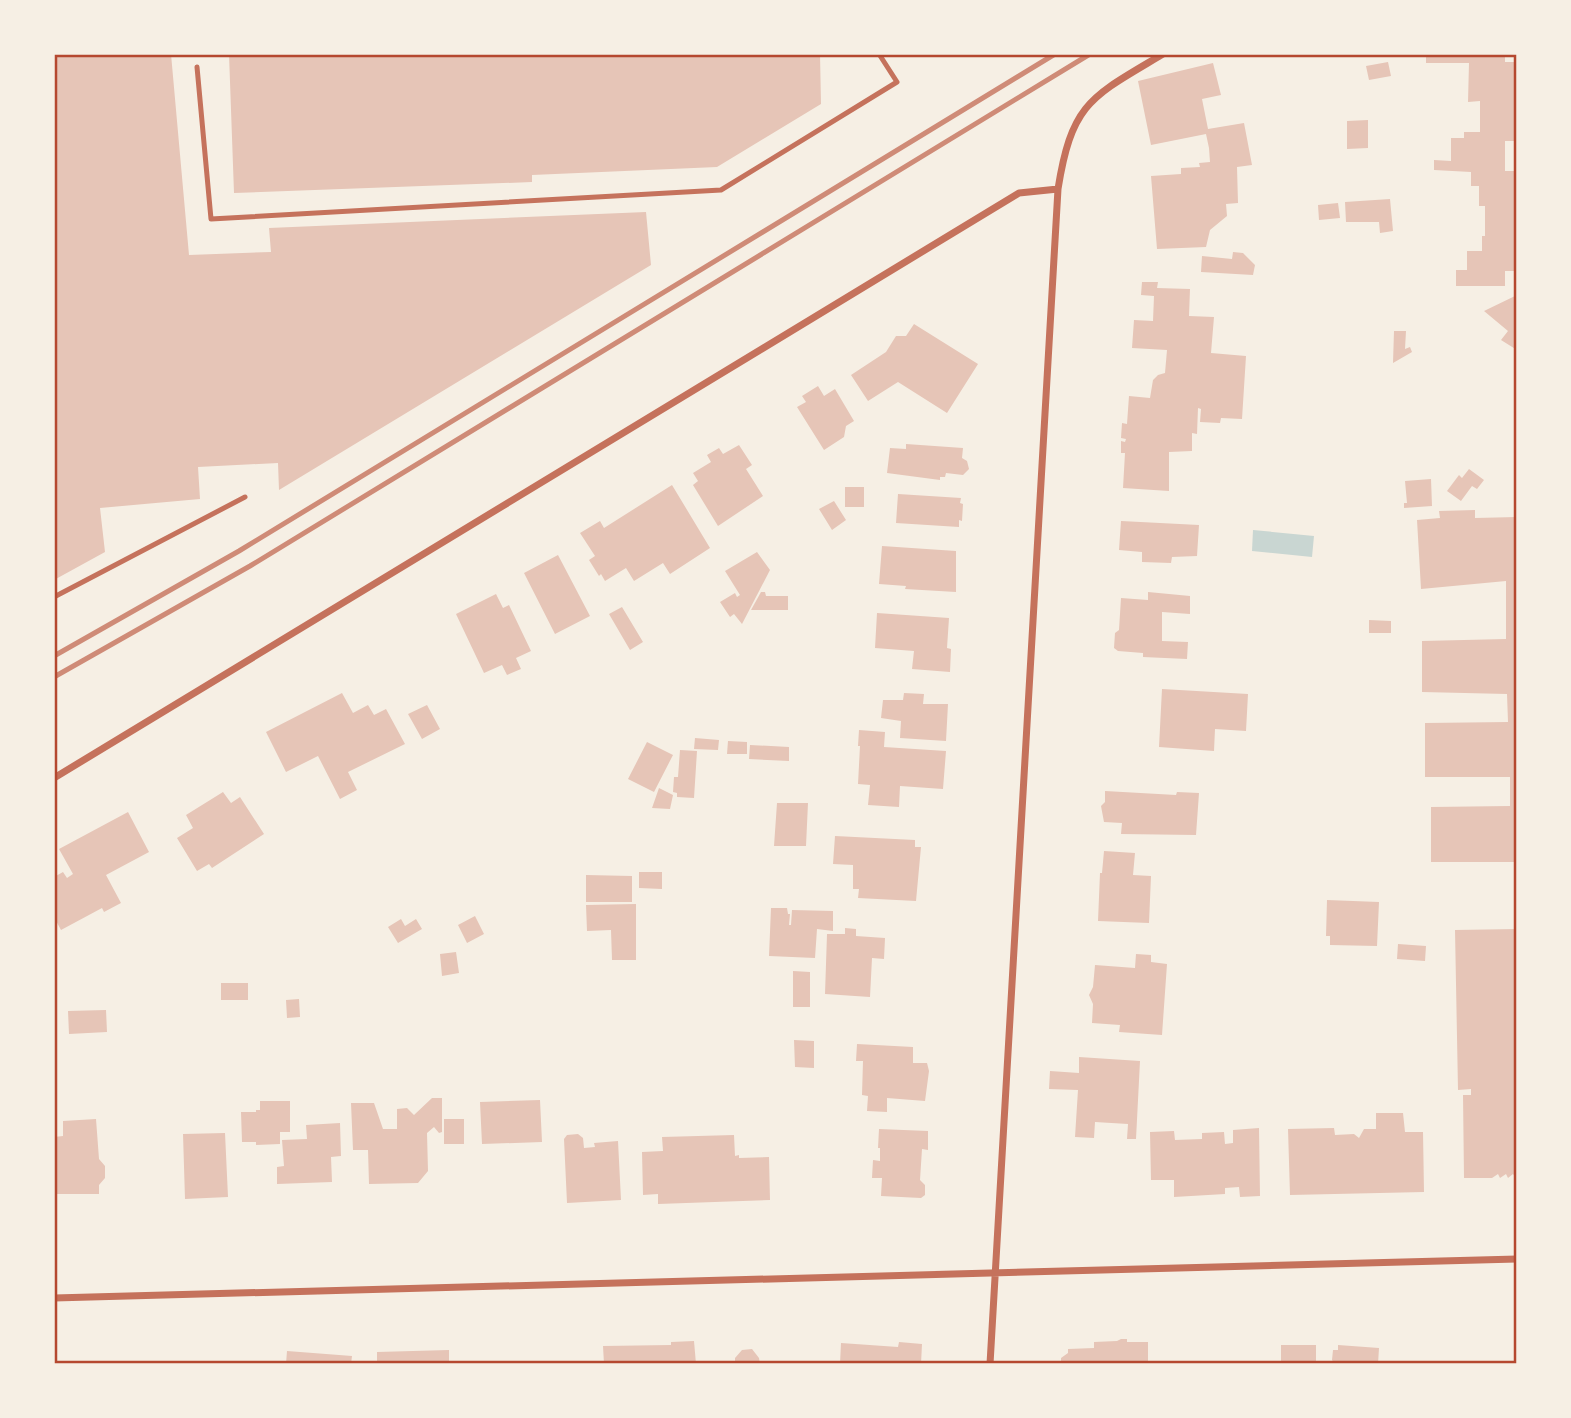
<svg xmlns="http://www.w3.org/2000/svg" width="1571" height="1418" font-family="Raleway,sans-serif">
	<rect width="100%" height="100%" fill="#f6efe4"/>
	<path fill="#c9d6d2" d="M 1253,530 L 1314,536 L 1312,557 L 1252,551 Z"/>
	<path fill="#e6c5b7" d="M 54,54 L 171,54 L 189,255 L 271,252 L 269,228 L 646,212 L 651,265 L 279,490 L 278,463 L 198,467 L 200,499 L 100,508 L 105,552 L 54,580 Z
		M 229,54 L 820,54 L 821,104 L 717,167 L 532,175 L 532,182 L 234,193 Z
		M 1426,54 L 1505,54 L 1505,62 L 1517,62 L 1517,141 L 1505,141 L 1505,171 L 1517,171 L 1517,271 L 1505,271 L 1505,286 L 1456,286 L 1456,270 L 1467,270 L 1467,251 L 1482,251 L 1482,236 L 1485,236 L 1485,206 L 1479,206 L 1479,186 L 1471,186 L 1471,172 L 1434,170 L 1434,160 L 1451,161 L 1451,138 L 1464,138 L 1464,132 L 1480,132 L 1480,101 L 1468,102 L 1469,63 L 1426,63 Z
		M 1388,62 L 1391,76 L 1369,80 L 1366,66 Z
		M 1213,63 L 1221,95 L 1202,99 L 1208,129 L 1244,123 L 1252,165 L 1237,167 L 1238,203 L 1226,204 L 1227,216 L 1210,230 L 1206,247 L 1157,249 L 1151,176 L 1181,174 L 1181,168 L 1200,167 L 1199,163 L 1210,162 L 1209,148 L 1206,134 L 1151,145 L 1138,81 Z
		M 1368,120 L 1368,148 L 1347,149 L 1347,121 Z
		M 1390,199 L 1393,231 L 1380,233 L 1379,222 L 1346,222 L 1345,202 Z
		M 1338,203 L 1340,218 L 1319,220 L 1318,205 Z
		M 1233,252 L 1243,253 L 1255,265 L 1253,275 L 1201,272 L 1202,256 L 1232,259 Z
		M 1142,282 L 1158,282 L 1157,288 L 1190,289 L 1189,316 L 1214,317 L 1211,353 L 1246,356 L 1242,419 L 1221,418 L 1220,423 L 1200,422 L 1201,409 L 1198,408 L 1197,434 L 1192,433 L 1192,451 L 1169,452 L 1169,491 L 1123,488 L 1125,453 L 1121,453 L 1121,441 L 1125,442 L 1126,439 L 1121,438 L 1122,423 L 1127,424 L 1129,396 L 1150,398 L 1153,380 L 1158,375 L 1165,373 L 1167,350 L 1132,348 L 1134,320 L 1153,321 L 1154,296 L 1141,295 Z
		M 1515,296 L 1517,297 L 1517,350 L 1501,340 L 1508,331 L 1484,311 Z
		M 914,324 L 978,364 L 947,413 L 898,382 L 868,401 L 851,375 L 886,352 L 896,336 L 906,336 Z
		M 1394,331 L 1406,331 L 1405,349 L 1410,347 L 1412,352 L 1393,363 Z
		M 818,386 L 824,396 L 835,389 L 854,421 L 846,426 L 844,437 L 824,450 L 797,407 L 806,402 L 802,396 Z
		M 906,444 L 963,448 L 962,458 L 967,461 L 969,469 L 963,475 L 946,473 L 945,477 L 940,477 L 940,480 L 887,473 L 890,448 L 906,449 Z
		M 739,445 L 752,465 L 746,469 L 763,496 L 718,526 L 693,485 L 698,481 L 693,473 L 711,462 L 707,455 L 719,448 L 723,454 Z
		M 1469,469 L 1484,480 L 1477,489 L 1472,486 L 1461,501 L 1447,491 L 1459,475 L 1462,478 Z
		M 1431,479 L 1432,506 L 1404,508 L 1404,503 L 1407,503 L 1405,481 Z
		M 672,485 L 710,548 L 670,574 L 663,563 L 634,581 L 626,568 L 605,581 L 601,574 L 599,576 L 589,560 L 595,556 L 580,533 L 600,521 L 604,528 Z
		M 845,487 L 864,487 L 864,507 L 845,507 Z
		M 898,494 L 961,498 L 960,503 L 963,504 L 962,521 L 959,520 L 959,527 L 896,523 Z
		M 834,501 L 846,520 L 832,530 L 819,509 Z
		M 1475,510 L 1475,518 L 1517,517 L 1517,858 L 1515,862 L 1431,862 L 1431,807 L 1510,806 L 1510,777 L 1425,777 L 1425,723 L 1508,722 L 1507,694 L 1422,692 L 1422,641 L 1506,639 L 1506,581 L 1421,589 L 1417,520 L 1440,518 L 1439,511 Z
		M 1121,521 L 1199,525 L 1197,556 L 1172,557 L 1171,563 L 1142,562 L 1142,552 L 1119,550 Z
		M 882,546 L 956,551 L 956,592 L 905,589 L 906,586 L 879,584 Z
		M 757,552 L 770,570 L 742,624 L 734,614 L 730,617 L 720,602 L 735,593 L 737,597 L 740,595 L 725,571 Z
		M 558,555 L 590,616 L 555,634 L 524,573 Z
		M 761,592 L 765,592 L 766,596 L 788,596 L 788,610 L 751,610 Z
		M 1148,592 L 1190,596 L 1190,614 L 1162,612 L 1162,641 L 1188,642 L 1187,659 L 1143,657 L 1143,653 L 1118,651 L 1114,648 L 1115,633 L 1119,630 L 1121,598 L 1148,600 Z
		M 496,594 L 503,608 L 509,605 L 531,651 L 516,658 L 521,669 L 507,675 L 502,665 L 484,673 L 456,614 Z
		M 622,607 L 643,642 L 630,650 L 609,614 Z
		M 877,613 L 949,618 L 947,648 L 951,649 L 950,672 L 912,669 L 914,651 L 875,648 Z
		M 1369,620 L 1391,621 L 1391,633 L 1369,633 Z
		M 1162,689 L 1248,694 L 1246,731 L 1215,729 L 1214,751 L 1159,747 Z
		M 342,693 L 353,713 L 368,705 L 374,715 L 386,709 L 405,744 L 348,772 L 357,790 L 340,799 L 318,756 L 286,772 L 266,732 Z
		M 904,693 L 924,694 L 923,704 L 948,704 L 946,741 L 900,738 L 901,721 L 881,718 L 883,700 L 903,700 Z
		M 427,705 L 440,729 L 422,739 L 408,714 Z
		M 859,730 L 885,732 L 884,747 L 946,751 L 943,789 L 900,786 L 899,807 L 868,805 L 870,785 L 858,784 L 860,746 L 858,746 Z
		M 695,738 L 719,740 L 718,750 L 694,749 Z
		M 728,741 L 747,742 L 747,754 L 727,754 Z
		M 647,742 L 673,755 L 654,792 L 628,779 Z
		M 750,745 L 789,747 L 789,761 L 749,759 Z
		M 680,750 L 697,751 L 694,798 L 677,797 L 677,793 L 673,792 L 674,777 L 678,777 Z
		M 659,788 L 673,795 L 670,809 L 652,808 Z
		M 1105,791 L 1176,795 L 1177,792 L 1199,793 L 1196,835 L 1121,834 L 1122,823 L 1104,822 L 1101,806 L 1105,802 Z
		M 223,792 L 231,803 L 240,797 L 264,834 L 212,868 L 209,864 L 197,871 L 177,838 L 193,828 L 186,815 Z
		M 777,803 L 808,803 L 806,846 L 774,846 Z
		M 128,812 L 149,852 L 106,875 L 121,903 L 104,912 L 102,908 L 61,930 L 54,917 L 54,877 L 63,872 L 67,878 L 73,874 L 59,849 Z
		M 835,836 L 915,840 L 915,847 L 921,847 L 916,901 L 858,898 L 859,889 L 853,889 L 853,865 L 833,864 Z
		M 1104,851 L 1135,853 L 1133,875 L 1151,876 L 1149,923 L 1098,921 L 1100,873 L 1102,873 Z
		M 639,872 L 662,872 L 662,889 L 639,888 Z
		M 586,875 L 632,876 L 632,902 L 586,902 Z
		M 1327,900 L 1379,902 L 1377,946 L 1330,945 L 1330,936 L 1326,936 Z
		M 636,904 L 636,960 L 612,960 L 611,930 L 587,931 L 586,905 Z
		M 771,908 L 787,908 L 788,914 L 790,914 L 789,925 L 791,925 L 792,910 L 833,911 L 833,931 L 817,929 L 815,958 L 769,956 Z
		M 475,916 L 484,934 L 467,943 L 458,925 Z
		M 401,919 L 405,926 L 416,919 L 422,929 L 398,943 L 388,927 Z
		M 845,928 L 856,929 L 856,936 L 885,938 L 884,959 L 872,958 L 870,997 L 825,994 L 827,934 L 845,934 Z
		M 1517,929 L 1517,1179 L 1513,1174 L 1508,1178 L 1506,1174 L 1500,1178 L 1498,1174 L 1492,1178 L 1464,1178 L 1463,1095 L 1471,1095 L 1471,1089 L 1458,1090 L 1455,930 Z
		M 1398,944 L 1426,946 L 1425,961 L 1397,959 Z
		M 456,952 L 459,973 L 442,976 L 440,954 Z
		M 1136,954 L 1151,955 L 1151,962 L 1167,964 L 1162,1035 L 1119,1032 L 1120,1025 L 1092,1023 L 1093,1004 L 1089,995 L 1093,987 L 1095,965 L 1135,968 Z
		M 793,971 L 810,972 L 810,1007 L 793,1007 Z
		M 221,983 L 248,983 L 248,1000 L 221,1000 Z
		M 299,999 L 300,1017 L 287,1018 L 286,1000 Z
		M 106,1010 L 107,1032 L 69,1034 L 68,1011 Z
		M 794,1040 L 814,1041 L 814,1068 L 795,1067 Z
		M 857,1044 L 913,1047 L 913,1063 L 927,1063 L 929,1071 L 925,1101 L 887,1098 L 887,1112 L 867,1111 L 868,1096 L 862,1095 L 863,1061 L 856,1061 Z
		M 1079,1057 L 1140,1061 L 1136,1139 L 1127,1139 L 1128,1124 L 1095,1122 L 1094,1138 L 1075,1137 L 1078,1090 L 1049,1089 L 1050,1071 L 1079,1073 Z
		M 432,1098 L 442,1098 L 442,1132 L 439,1133 L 434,1127 L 427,1133 L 428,1171 L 418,1183 L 369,1184 L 368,1150 L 353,1150 L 351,1103 L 374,1103 L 383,1129 L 397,1129 L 397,1109 L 407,1108 L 414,1115 Z
		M 540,1100 L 542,1142 L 482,1144 L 480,1102 Z
		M 260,1101 L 290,1101 L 290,1132 L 280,1132 L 280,1144 L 256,1145 L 256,1142 L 242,1142 L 241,1112 L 256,1112 L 256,1110 L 260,1110 Z
		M 1376,1113 L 1403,1113 L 1405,1132 L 1423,1132 L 1424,1192 L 1290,1195 L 1288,1129 L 1334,1128 L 1335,1135 L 1354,1134 L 1359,1138 L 1364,1129 L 1376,1129 Z
		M 96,1119 L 99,1159 L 105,1166 L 105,1178 L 99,1185 L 99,1194 L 54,1194 L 54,1137 L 63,1136 L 63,1121 Z
		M 444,1119 L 464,1119 L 464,1144 L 444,1144 Z
		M 340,1123 L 341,1156 L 331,1157 L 332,1182 L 277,1184 L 277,1167 L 284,1166 L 282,1140 L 307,1139 L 306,1125 Z
		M 1259,1128 L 1260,1196 L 1240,1197 L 1239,1187 L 1225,1188 L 1225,1194 L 1174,1197 L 1174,1180 L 1151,1180 L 1150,1132 L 1174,1131 L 1175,1140 L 1202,1139 L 1202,1133 L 1224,1132 L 1225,1144 L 1233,1143 L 1233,1130 Z
		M 879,1129 L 928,1131 L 928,1150 L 922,1149 L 920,1180 L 925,1185 L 925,1195 L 921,1198 L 881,1196 L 882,1178 L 872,1178 L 873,1160 L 880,1161 L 880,1148 L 878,1148 Z
		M 225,1133 L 228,1197 L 185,1199 L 183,1134 Z
		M 578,1134 L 583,1138 L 584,1148 L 595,1147 L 594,1143 L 618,1141 L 621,1200 L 567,1203 L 564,1139 L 567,1135 Z
		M 734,1135 L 735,1156 L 739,1155 L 739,1158 L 769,1157 L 770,1200 L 658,1204 L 658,1194 L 643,1195 L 642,1152 L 663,1151 L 662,1137 Z
		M 1121,1339 L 1127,1339 L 1127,1342 L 1148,1342 L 1148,1364 L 1061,1364 L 1061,1358 L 1068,1353 L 1068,1349 L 1094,1348 L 1094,1342 L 1117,1341 Z
		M 694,1341 L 696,1364 L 604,1364 L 603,1346 L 671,1345 L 671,1342 Z
		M 899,1342 L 922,1344 L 921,1364 L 840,1364 L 841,1343 L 898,1347 Z
		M 1281,1345 L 1316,1345 L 1316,1364 L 1281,1364 Z
		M 1338,1345 L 1379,1348 L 1378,1364 L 1335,1364 L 1332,1360 L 1333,1350 L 1338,1350 Z
		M 752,1349 L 759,1358 L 760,1364 L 735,1364 L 735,1358 L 742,1350 Z
		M 449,1350 L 449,1364 L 377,1364 L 377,1352 Z
		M 287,1351 L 352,1356 L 351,1364 L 286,1364 Z"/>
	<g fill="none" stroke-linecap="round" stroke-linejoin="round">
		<path stroke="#c5725c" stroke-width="5" d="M 197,67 L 211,219 L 721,190 L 897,82 L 879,54
			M 54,597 L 245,497"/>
		<path stroke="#c5725c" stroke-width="7" d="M 54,778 L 1019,193 L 1058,189
			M 54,1298 L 1517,1259
			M 990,1364 L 1058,189 C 1072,102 1091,97 1163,54"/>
		<path stroke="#cf8b77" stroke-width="5" d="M 54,656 L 239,551 L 1055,54
			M 54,677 L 250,566 L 1090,54"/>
	</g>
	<rect width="1571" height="1418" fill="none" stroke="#f6efe4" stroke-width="112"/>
	<rect x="56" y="56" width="1459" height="1306" fill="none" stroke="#b5482f" stroke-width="2.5"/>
</svg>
